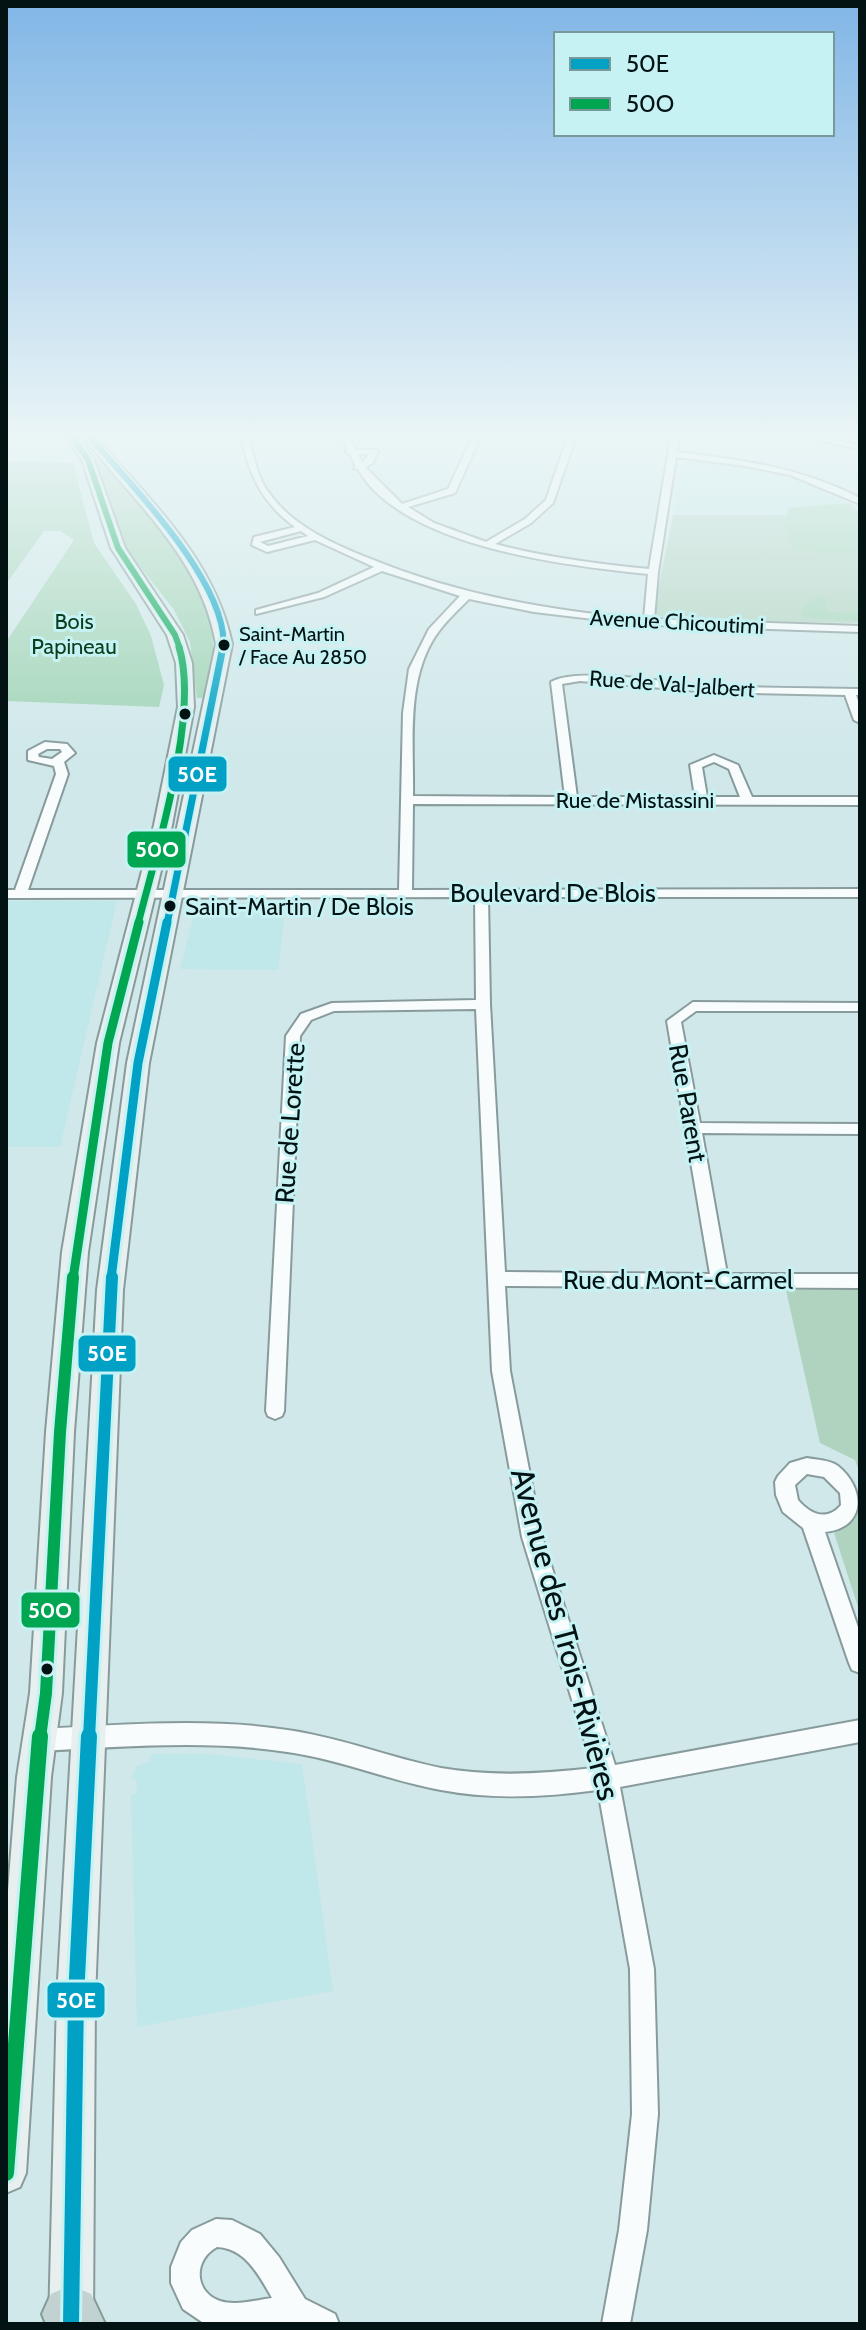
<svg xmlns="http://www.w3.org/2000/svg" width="866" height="2330" font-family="Cabin,sans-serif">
	<rect width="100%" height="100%" fill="#d0e8ea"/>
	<path fill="#c0e7e9" d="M 689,460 L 743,466 L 791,477 L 850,503 L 796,507 L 787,515 L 673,515 L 683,462 Z
		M 6,901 L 117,901 L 60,1147 L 6,1147 Z
		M 213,903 L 286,903 L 278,970 L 180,969 L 194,915 L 199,915 L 200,910 L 196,910 Z
		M 151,1754 L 208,1754 L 302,1764 L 333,1991 L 137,2027 L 131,1795 L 137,1793 L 136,1779 L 131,1779 L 137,1766 L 150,1761 Z"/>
	<path fill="#b0d3c0" d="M 94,454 L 145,511 L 114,510 Z
		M 850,503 L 860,513 L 860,623 L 679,620 L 653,615 L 673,515 L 787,515 L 788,509 L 796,507 Z
		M 860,1289 L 860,1474 L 855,1460 L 820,1443 L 786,1290 Z
		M 860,1506 L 860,1613 L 834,1533 L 854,1520 Z"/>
	<path fill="#a1d4b6" d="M 6,461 L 73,463 L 94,543 L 136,604 L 151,636 L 164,685 L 159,707 L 6,701 L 6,642 L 74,540 L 60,531 L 44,531 L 6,584 Z
		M 835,504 L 846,505 L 860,515 L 860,554 L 796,551 C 785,540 786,524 788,509 Z
		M 114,510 L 145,511 C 198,583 225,603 208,698 L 197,698 L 190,642 L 174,610 L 128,551 Z
		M 819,596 L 827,600 L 827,612 L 860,613 L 860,621 L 804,618 L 801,614 C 806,604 809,599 819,596 Z"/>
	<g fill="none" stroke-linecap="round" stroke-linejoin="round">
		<g stroke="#889b9c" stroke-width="4">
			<path id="street" d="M 241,436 L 249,436 C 253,455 257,477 269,493 C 292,526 335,545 371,559 C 459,595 550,611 644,619 L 648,574 C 567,566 402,547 358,469 L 354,469 L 355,465 L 350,454 L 345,452 L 348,450 L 341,436 L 349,436 L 356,450 L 378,450 L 373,463 L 365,467 L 402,504 L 448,489 L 473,436 L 481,436 L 455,493 L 408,507 L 434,523 L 486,542 L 525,519 L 546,500 L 568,436 L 576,436 L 553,503 L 531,523 L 495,544 C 545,557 597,564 649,569 L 671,436 L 679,436 L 676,452 C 740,459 802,468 860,498 L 860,504 L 790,475 L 745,466 L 676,457 L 658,572 L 654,619 L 860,626 L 860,632 L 654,625 L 649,628 L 644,625 L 534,612 L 469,599 C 459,609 447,620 439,631 C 405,676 414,743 413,796 L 565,797 L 551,682 C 577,666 676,684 711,686 C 760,688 810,688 860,689 L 860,695 L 856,695 L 860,706 L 860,723 L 854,720 L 845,695 L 710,692 L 580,681 L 562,684 L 577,797 L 695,797 L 690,765 L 714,755 L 738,765 L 752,797 L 860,797 L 860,805 L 413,804 L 412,890 L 860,889 L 860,897 L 488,897 L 490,1004 L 505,1272 L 710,1274 L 667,1021 L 693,1002 L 860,1003 L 860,1011 L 696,1011 L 681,1022 L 700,1123 L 860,1124 L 860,1134 L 702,1133 L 727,1274 L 860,1274 L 860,1288 L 505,1286 L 510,1371 L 542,1537 L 615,1765 L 860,1720 L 860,1742 L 620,1787 L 654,1969 L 658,2114 L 647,2230 L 630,2324 L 602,2324 L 619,2230 L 632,2114 L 630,1969 L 598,1790 C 546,1797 492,1800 441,1790 C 391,1781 344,1761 294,1753 C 210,1739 124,1747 39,1751 L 31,1748 L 28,1740 L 31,1732 L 39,1729 C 124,1725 210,1717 294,1731 C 344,1739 392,1758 441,1768 C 491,1777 543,1774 593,1768 L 522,1537 L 492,1371 L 476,1009 L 334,1011 L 311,1020 L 300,1036 L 284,1411 L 282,1416 L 275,1419 L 268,1416 L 266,1411 L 286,1036 L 301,1014 L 332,1003 L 476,1000 L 475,897 L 6,898 L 6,890 L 15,890 L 56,774 L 54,766 L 28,760 L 28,751 L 45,742 L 67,744 L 75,753 L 64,762 L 68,774 L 28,890 L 399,890 L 403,713 L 409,669 L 429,629 L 460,596 L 382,571 L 324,597 L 256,614 L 256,610 L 318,593 L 374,567 L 315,540 L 267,552 L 252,545 L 254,537 L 295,527 C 262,503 249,475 241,436 ZM 358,454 L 370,454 L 362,462 ZM 301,531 L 308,536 L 268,546 L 260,542 ZM 47,749 L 60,749 L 62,752 L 52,759 L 39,757 L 38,754 ZM 714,762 L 729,769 L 740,797 L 707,797 L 702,767 Z
				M 806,436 L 819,436 L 860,446 L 860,450 Z
				M 807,1458 C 817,1460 830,1460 838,1466 C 866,1489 866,1528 825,1532 L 860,1633 L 860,1673 L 852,1670 L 849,1663 L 803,1528 L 783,1512 L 776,1495 L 775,1482 L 778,1476 L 790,1463 ZM 807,1474 L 824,1477 L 840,1493 L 841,1505 C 827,1522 810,1514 798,1500 L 795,1485 Z
				M 216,2219 L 232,2220 L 260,2234 L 279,2257 L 305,2299 L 335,2314 L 339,2324 L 205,2324 L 183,2309 L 171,2283 L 171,2267 L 181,2242 L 192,2230 ZM 217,2247 C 245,2248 259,2275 272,2298 C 256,2300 236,2306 220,2301 C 194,2292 193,2260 217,2247 Z"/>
		</g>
		<g stroke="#889b9c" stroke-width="4">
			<path id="secondary" d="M 66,436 L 78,436 L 94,460 L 125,548 L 183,635 L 192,663 L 194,707 L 172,825 L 119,1043 L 88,1252 L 74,1432 L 62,1693 L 51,1777 L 26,2173 L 20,2187 L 6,2193 L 6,1916 L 17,1777 L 30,1693 L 46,1432 L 62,1252 L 97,1043 L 154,825 L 178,707 L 176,663 L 167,635 L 111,548 L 82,460 Z
				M 83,436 L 95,436 C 149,500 215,559 232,644 L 149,1063 L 123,1290 L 95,1998 L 93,2324 L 49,2324 L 57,1998 L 97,1290 L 127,1063 L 216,644 C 201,557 134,503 83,436 Z"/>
		</g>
		<g stroke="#829b99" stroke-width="4">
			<path id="highway" d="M 71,2285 L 91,2294 L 105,2324 L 46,2324 L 42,2314 L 51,2294 Z"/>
		</g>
		<use href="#street" fill="#f8fcfc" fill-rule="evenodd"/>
		<use href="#secondary" fill="#e8f0ef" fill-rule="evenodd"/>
		<use href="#highway" fill="#c2d2d0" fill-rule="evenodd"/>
		<g stroke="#c6f2f4" stroke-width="9">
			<path id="bus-1-far4" d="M 89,436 C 128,481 231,586 223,649"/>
		</g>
		<g stroke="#c6f2f4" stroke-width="11">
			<path id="bus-1-far3" d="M 167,924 L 223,647"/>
		</g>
		<g stroke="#c6f2f4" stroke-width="15">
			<path id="bus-1-far2" d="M 111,1279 L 138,1063 L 167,922"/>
		</g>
		<g stroke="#c6f2f4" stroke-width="18">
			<path id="bus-1-far1" d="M 89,1738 L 112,1277"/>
		</g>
		<g stroke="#c6f2f4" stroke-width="22">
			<path id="bus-1" d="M 71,2324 L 76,1998 L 89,1736"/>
		</g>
		<g stroke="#c6f2f4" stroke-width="9">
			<path id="bus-2-far4" d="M 72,436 L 88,460 L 118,548 L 175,635 L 180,649"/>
		</g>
		<g stroke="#c6f2f4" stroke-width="11">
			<path id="bus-2-far3" d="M 138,924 C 156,853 200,714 179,647"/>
		</g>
		<g stroke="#c6f2f4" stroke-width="15">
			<path id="bus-2-far2" d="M 73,1279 L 108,1043 L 139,922"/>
		</g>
		<g stroke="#c6f2f4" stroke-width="18">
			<path id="bus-2-far1" d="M 40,1738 L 46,1693 L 60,1432 L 73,1277"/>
		</g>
		<g stroke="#c6f2f4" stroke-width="22">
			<path id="bus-2" d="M 6,2173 L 40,1736"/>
		</g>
		<use href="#bus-1-far4" stroke="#00a1c5" stroke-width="6"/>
		<use href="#bus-1-far3" stroke="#00a1c5" stroke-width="7"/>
		<use href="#bus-1-far2" stroke="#00a1c5" stroke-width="9"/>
		<use href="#bus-1-far1" stroke="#00a1c5" stroke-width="12"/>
		<use href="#bus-1" stroke="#00a1c5" stroke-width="16"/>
		<use href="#bus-2-far4" stroke="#00a651" stroke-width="6"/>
		<use href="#bus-2-far3" stroke="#00a651" stroke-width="7"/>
		<use href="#bus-2-far2" stroke="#00a651" stroke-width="9"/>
		<use href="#bus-2-far1" stroke="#00a651" stroke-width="12"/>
		<use href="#bus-2" stroke="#00a651" stroke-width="16"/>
	</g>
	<linearGradient id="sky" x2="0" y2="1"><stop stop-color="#81b6e6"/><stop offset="0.57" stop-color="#eaf5f6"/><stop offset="1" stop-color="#eaf5f6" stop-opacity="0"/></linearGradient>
	<rect width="866" height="762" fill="url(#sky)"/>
	<g fill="#031213" stroke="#c6f2f4" stroke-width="3">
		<circle cx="224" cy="645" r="7"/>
		<circle cx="185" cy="714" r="7"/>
		<circle cx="170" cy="906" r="7"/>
		<circle cx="47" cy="1669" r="7"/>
	</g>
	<g text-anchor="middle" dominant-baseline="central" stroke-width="6" stroke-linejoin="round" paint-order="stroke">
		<g font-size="20" fill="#031213" stroke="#c6f2f4" text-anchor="start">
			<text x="239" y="634">Saint-Martin<tspan x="239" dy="23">/ Face Au 2850</tspan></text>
		</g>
		<g font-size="22" fill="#083f1c" stroke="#c6f2f4">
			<text x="74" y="621">Bois<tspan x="74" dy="25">Papineau</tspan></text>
		</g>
		<g font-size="22" fill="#031213" stroke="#c6f2f4">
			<text transform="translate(677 622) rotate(3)">Avenue Chicoutimi</text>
			<text transform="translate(672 684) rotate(4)">Rue de Val-Jalbert</text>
			<text x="635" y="800">Rue de Mistassini</text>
		</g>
		<g font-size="24" fill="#031213" stroke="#c6f2f4" text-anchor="start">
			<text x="185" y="906">Saint-Martin / De Blois</text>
		</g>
		<g font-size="26" fill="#031213" stroke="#c6f2f4">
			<text x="553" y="893">Boulevard De Blois</text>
			<text transform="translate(688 1103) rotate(80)">Rue Parent</text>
			<text transform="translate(290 1123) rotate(-86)">Rue de Lorette</text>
			<text x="678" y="1280">Rue du Mont-Carmel</text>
		</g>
		<g font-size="32" fill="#031213" stroke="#c6f2f4">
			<text transform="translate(566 1634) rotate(75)">Avenue des Trois-Rivières</text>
		</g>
	</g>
	<g stroke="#c6f2f4" stroke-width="3">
		<rect x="167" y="755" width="61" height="38" rx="8" fill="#00a1c5"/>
		<rect x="126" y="830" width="61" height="39" rx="8" fill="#00a651"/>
		<rect x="77" y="1334" width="60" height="39" rx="8" fill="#00a1c5"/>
		<rect x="20" y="1591" width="61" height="38" rx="8" fill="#00a651"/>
		<rect x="46" y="1981" width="60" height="38" rx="8" fill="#00a1c5"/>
	</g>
	<g font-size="22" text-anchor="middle" font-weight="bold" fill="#fff">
		<text x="197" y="782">50E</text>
		<text x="157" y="857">50O</text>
		<text x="107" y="1361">50E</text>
		<text x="50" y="1618">50O</text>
		<text x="76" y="2008">50E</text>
	</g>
	<rect width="866" height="2330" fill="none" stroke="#031213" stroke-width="16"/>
	<rect x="554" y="32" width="280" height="104" fill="#c6f2f4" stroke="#78989a" stroke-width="2"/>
	<rect x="570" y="58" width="40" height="12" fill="#00a1c5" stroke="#78989a" stroke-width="2"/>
	<text x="626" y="72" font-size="24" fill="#031213">50E</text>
	<rect x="570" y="98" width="40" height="12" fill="#00a651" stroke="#78989a" stroke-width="2"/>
	<text x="626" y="112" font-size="24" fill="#031213">50O</text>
</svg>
